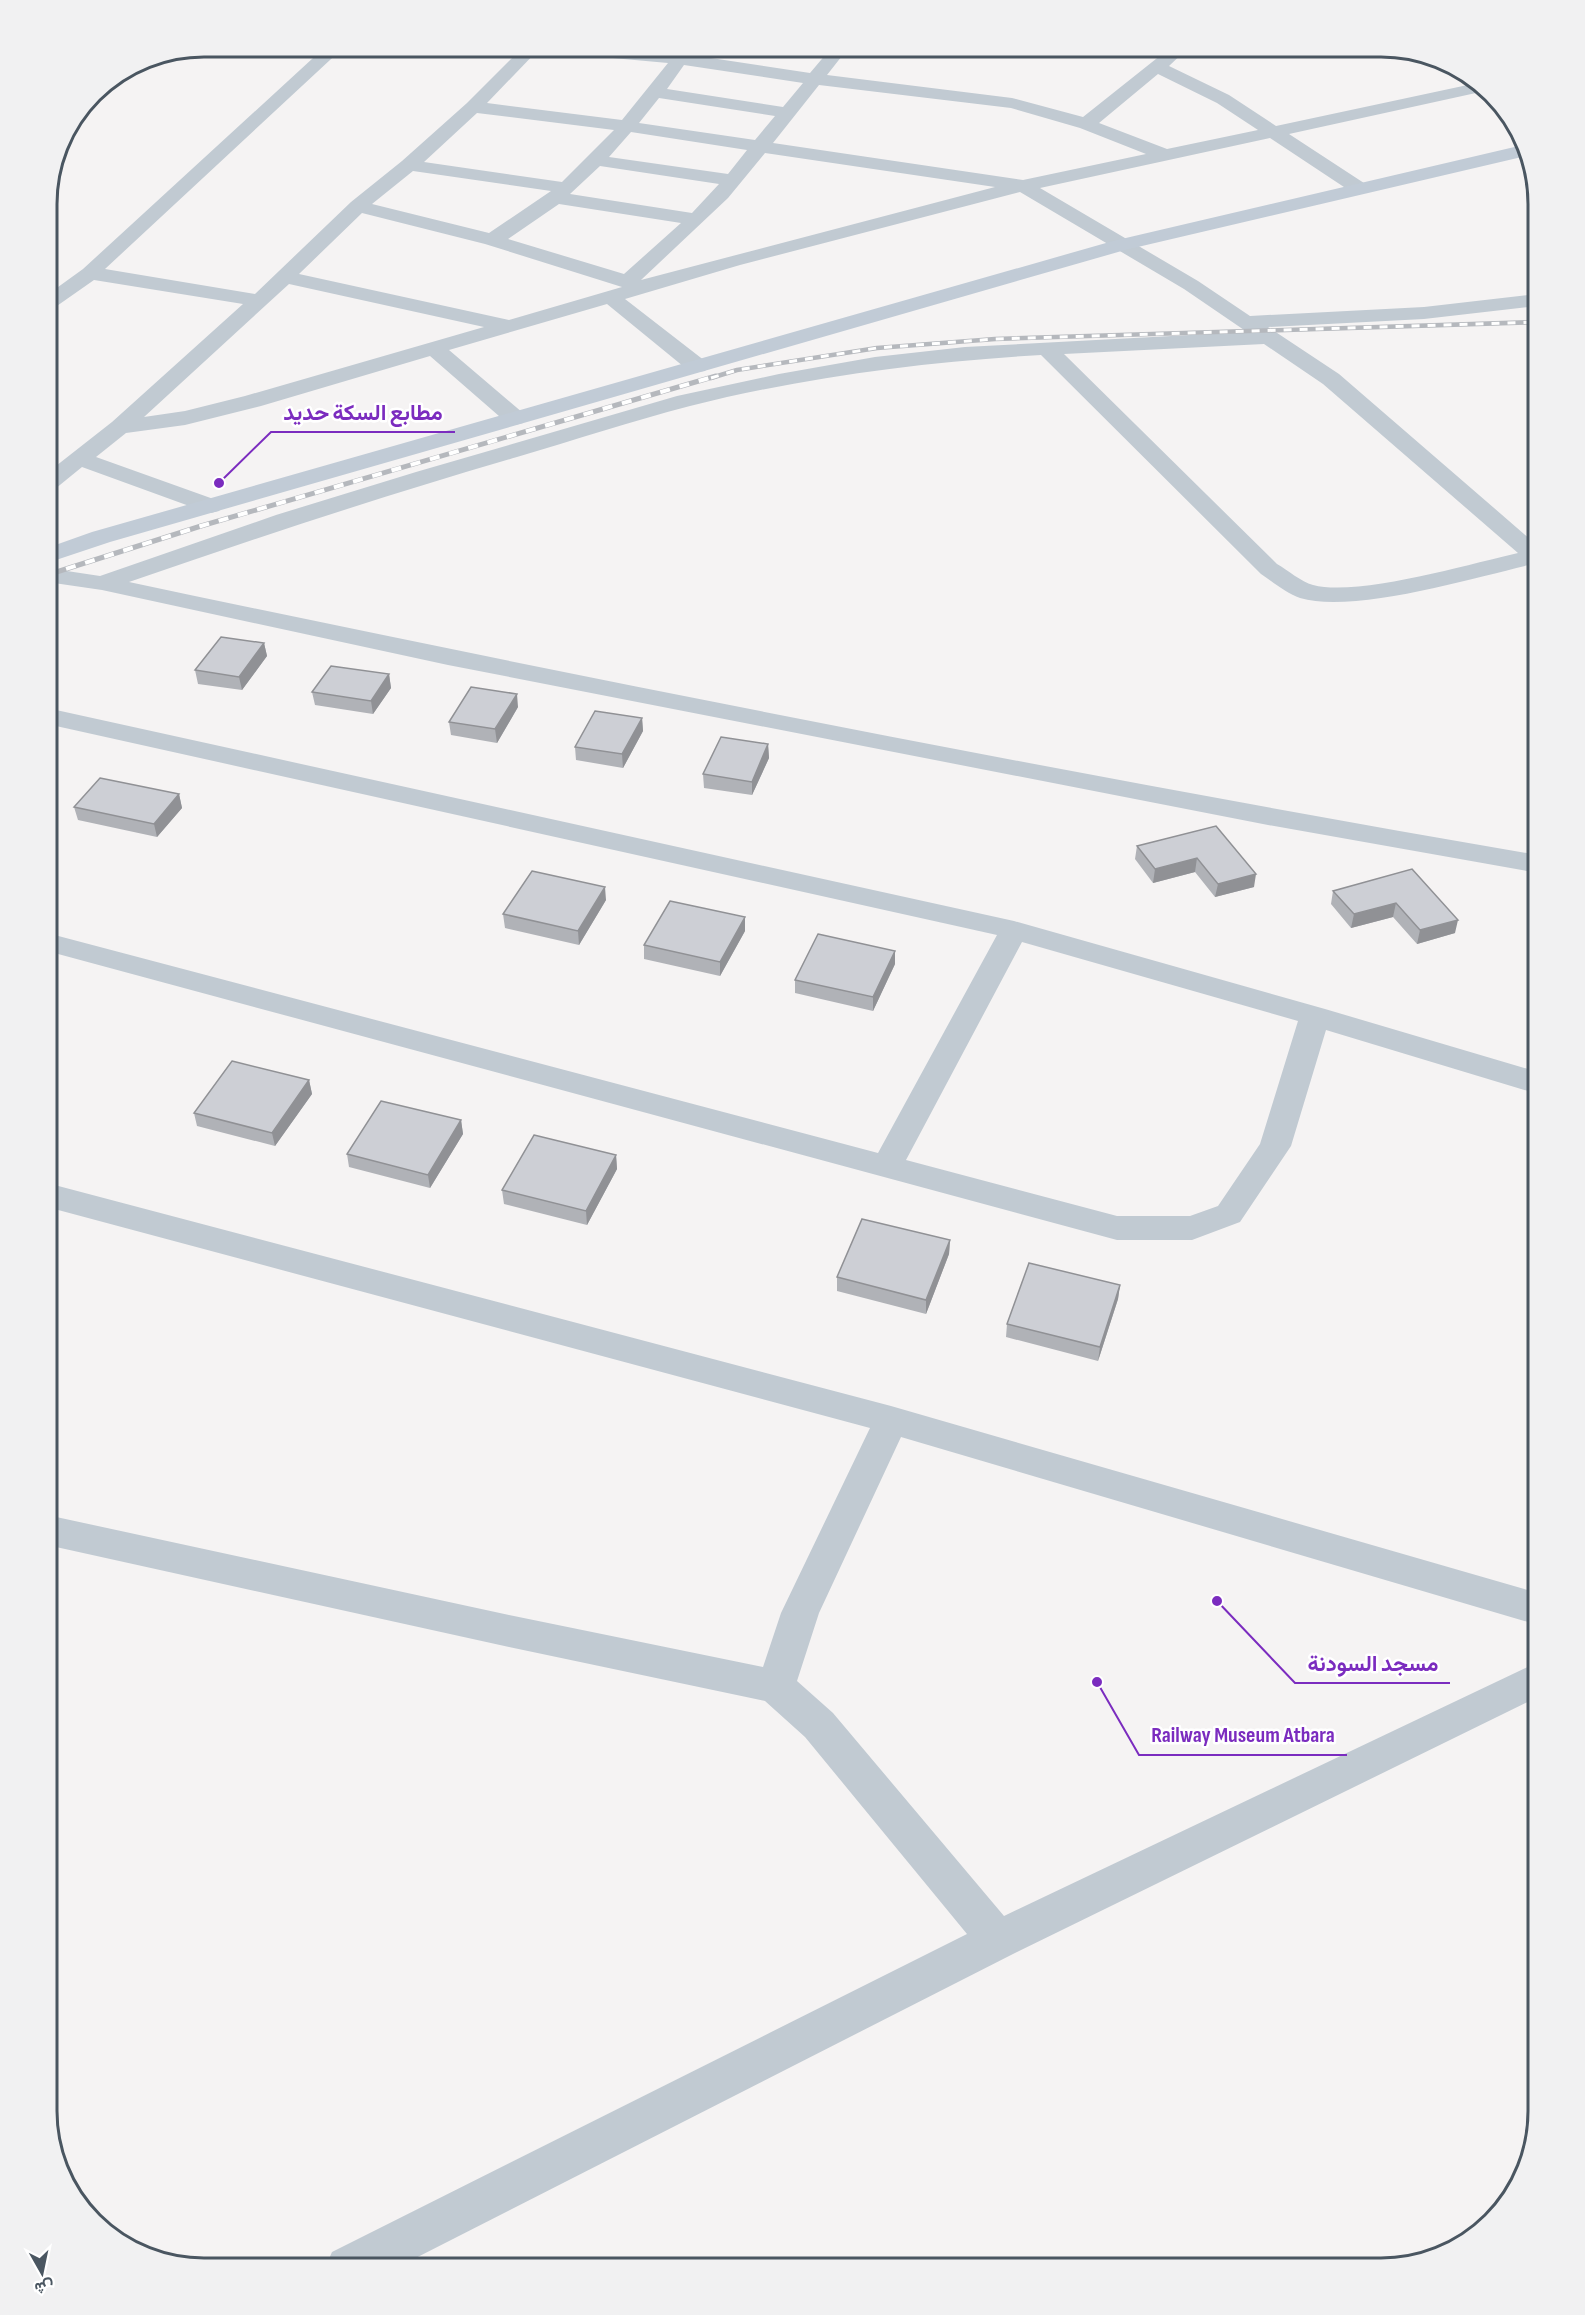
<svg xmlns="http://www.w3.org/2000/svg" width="1585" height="2315" font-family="'Sofia Sans Condensed',Vazirmatn,sans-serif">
	<rect width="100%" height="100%" fill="#f5f3f3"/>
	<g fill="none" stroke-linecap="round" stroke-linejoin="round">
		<path fill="#c1cad2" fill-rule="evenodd" d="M 325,47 L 344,47 L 105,269 L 255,294 L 351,202 L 402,161 L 467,103 L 523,47 L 600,47 L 675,53 L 680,47 L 696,47 L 691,55 L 810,73 L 832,47 L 849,47 L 827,75 L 1012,98 L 1083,117 L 1171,47 L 1189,47 L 1169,66 L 1229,95 L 1276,126 L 1477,83 L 1485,91 L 1289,134 L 1367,185 L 1369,189 L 1367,193 L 1353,193 L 1270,138 L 1040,188 L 1198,281 L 1250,316 L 1424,307 L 1538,294 L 1538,306 L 1424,319 L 1268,327 L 1339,374 L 1538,546 L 1538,565 L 1533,564 C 1476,577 1354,614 1300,598 C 1287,594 1273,582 1261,574 L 1041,355 C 923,362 806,377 690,406 C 632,421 575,440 517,457 C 387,495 258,537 129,582 C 597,681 1067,774 1538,855 L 1538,873 L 1268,825 L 448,665 L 102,590 L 47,582 L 47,568 L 100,576 L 276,515 L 416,472 L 677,396 L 779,374 L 875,357 L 965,347 L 1247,332 L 1184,289 L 1020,192 L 740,265 L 625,299 L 705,361 L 708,366 L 705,371 L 697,372 L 689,371 L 607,304 L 449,350 L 523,413 L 526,418 L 523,423 L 515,425 L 507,423 L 430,356 L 261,406 L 185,425 L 126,433 L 96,457 L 219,501 L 223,506 L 219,511 L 211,513 L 203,511 L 82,467 L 55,489 L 47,491 L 47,473 L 112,422 L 243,304 L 94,280 L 54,308 L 47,310 L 47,295 L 83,269 ZM 539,49 L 546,52 L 668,63 L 622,120 L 487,103 ZM 684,65 L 803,83 L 783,107 L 667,89 ZM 1158,74 L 1217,103 L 1258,130 L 1167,149 L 1099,123 ZM 819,85 L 1011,108 L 1080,128 L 1146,154 L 1023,180 L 773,143 ZM 659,98 L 775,116 L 755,140 L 639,123 ZM 477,113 L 614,130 L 562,182 L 424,162 ZM 631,132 L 747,150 L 728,174 L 609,157 ZM 765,153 L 995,187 L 641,280 L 728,198 ZM 600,166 L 719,184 L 692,213 L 570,194 ZM 413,171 L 551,191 L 489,233 L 372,204 ZM 559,204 L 681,223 L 624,274 L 508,239 ZM 362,213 L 485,244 L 622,287 L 509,320 L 299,274 ZM 289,284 L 484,327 L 245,396 L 185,411 L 144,417 ZM 1264,344 L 1323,384 L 1518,553 C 1469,564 1358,597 1313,585 C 1301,582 1288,570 1277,564 L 1064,354 Z
			M 1255,47 L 1386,47 L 1383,51 L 1377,52 L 1338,54 L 1264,52 L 1258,51 Z
			M 47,708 L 1014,921 L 1325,1009 L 1538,1072 L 1538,1094 L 1326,1030 L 1291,1146 L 1240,1222 L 1192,1240 L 1117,1240 L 47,951 L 47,933 L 878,1153 L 997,935 L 47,724 ZM 1022,942 L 1298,1021 L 1260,1144 L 1218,1206 L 1190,1216 L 1117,1216 L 906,1160 Z
			M 47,1183 L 891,1406 L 1538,1593 L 1538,1625 L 901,1437 L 819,1613 L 797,1681 L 833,1713 L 1004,1916 L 1538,1662 L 1538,1697 L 1013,1954 L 396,2268 L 325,2268 L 332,2252 L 967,1934 L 805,1737 L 765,1701 L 509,1647 L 47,1545 L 47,1515 L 509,1615 L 763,1667 L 781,1613 L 870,1428 L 47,1207 Z"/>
		<path fill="#c1cbd6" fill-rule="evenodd" d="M 1523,145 L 1526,156 L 1125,250 L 110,542 L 47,563 L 47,548 L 92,532 L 1113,241 Z"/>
		<g stroke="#b5b8bd" stroke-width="4.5">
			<path id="rail-far1" d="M 711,378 L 737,370 L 877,348 L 995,339 L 1538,322"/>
		</g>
		<g stroke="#b5b8bd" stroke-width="5">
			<path id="rail" d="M 47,575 L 201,526 L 716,376"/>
		</g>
		<use href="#rail-far1" stroke="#fff" stroke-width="3" stroke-dasharray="8" stroke-linecap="butt"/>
		<use href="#rail" stroke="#fff" stroke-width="4" stroke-dasharray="10" stroke-linecap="butt"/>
	</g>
	<path fill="#b0b2b7" d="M 264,643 L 267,656 L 242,690 L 198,684 L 195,670 Z
		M 389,674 L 391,688 L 373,714 L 315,705 L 312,692 Z
		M 518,707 L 497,743 L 451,735 L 449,722 Z
		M 642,718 L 643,731 L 623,768 L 576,760 L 575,747 Z
		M 768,744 L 769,758 L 752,795 L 704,788 L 703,774 Z
		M 179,794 L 182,808 L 157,837 L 78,820 L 74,807 Z
		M 1216,826 L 1254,887 L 1215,897 L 1195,872 L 1153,883 L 1135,859 L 1137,846 Z
		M 1412,869 L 1455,933 L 1417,944 L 1393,917 L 1351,928 L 1331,904 L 1333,891 Z
		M 606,900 L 579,945 L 505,928 L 503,914 Z
		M 745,931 L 720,976 L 644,959 L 644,945 Z
		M 895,964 L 873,1011 L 795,993 L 795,980 Z
		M 309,1080 L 312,1094 L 275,1146 L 197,1126 L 194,1113 Z
		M 461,1120 L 463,1134 L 430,1188 L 349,1167 L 347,1154 Z
		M 616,1155 L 617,1169 L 587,1225 L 504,1204 L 502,1190 Z
		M 950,1240 L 949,1254 L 926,1314 L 837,1291 L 837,1277 Z
		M 1120,1285 L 1118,1299 L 1098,1361 L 1006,1337 L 1007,1324 Z"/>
	<path fill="#909195" d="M 264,643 L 267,656 L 242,690 L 239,677 Z
		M 389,674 L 391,688 L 373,714 L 371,701 Z
		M 517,694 L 518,707 L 497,743 L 495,729 Z
		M 642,718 L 643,731 L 623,768 L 622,754 Z
		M 768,744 L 769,758 L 752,795 L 752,782 Z
		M 179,794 L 182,808 L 157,837 L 154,824 Z
		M 1197,858 L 1195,872 L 1153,883 L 1155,869 Z
		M 1256,874 L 1254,887 L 1215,897 L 1218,884 Z
		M 605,887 L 606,900 L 579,945 L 578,931 Z
		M 1396,903 L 1393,917 L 1351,928 L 1354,914 Z
		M 745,917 L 745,931 L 720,976 L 720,962 Z
		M 1458,920 L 1455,933 L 1417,944 L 1420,930 Z
		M 895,951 L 895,964 L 873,1011 L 873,997 Z
		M 309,1080 L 312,1094 L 275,1146 L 272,1133 Z
		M 461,1120 L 463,1134 L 430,1188 L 428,1175 Z
		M 616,1155 L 617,1169 L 587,1225 L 586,1211 Z
		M 950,1240 L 949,1254 L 926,1314 L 926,1300 Z
		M 1120,1285 L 1118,1299 L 1098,1361 L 1100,1347 Z"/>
	<path fill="#cdcfd5" stroke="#909195" stroke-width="1.5" d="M 221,637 L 264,643 L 239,677 L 195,670 Z
		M 331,666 L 389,674 L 371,701 L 312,692 Z
		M 471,687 L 517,694 L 495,729 L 449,722 Z
		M 595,711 L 642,718 L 622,754 L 575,747 Z
		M 721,737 L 768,744 L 752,782 L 703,774 Z
		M 100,778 L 179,794 L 154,824 L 74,807 Z
		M 1216,826 L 1256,874 L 1218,884 L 1197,858 L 1155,869 L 1137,846 Z
		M 1412,869 L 1458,920 L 1420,930 L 1396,903 L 1354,914 L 1333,891 Z
		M 532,871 L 605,887 L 578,931 L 503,914 Z
		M 670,901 L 745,917 L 720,962 L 644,945 Z
		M 818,934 L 895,951 L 873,997 L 795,980 Z
		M 232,1061 L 309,1080 L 272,1133 L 194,1113 Z
		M 381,1101 L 461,1120 L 428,1175 L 347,1154 Z
		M 534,1135 L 616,1155 L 586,1211 L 502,1190 Z
		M 862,1219 L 950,1240 L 926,1300 L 837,1277 Z
		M 1029,1263 L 1120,1285 L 1100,1347 L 1007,1324 Z"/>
	<path d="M0 0H1585V2315H0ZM204 57H1381A147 147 0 0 1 1528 204V2111A147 147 0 0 1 1381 2258H204A147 147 0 0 1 57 2111V204A147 147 0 0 1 204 57Z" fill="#f1f1f2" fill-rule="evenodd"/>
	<path fill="none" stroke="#4a5661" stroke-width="3" d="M204 57H1381A147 147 0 0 1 1528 204V2111A147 147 0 0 1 1381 2258H204A147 147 0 0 1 57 2111V204A147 147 0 0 1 204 57Z"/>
	<path fill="none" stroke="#7b2cbf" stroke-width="2" d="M219 483L271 432H455M1217 1601L1295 1683H1450M1097 1682L1139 1755H1347"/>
	<g fill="#7b2cbf" stroke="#fff" stroke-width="2">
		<circle cx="219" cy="483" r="6"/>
		<circle cx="1217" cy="1601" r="6"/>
		<circle cx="1097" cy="1682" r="6"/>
	</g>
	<g font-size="22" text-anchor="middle" font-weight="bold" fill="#7b2cbf" stroke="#fff" stroke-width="5" stroke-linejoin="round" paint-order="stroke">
		<text x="363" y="420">مطابع السكة حديد</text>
		<text x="1373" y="1671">مسجد السودنة</text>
		<text x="1243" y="1742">Railway Museum Atbara</text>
	</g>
	<g transform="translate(42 2273) rotate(171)" stroke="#ffffff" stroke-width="4.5" paint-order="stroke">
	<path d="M0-4.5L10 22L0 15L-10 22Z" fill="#4a5661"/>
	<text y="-9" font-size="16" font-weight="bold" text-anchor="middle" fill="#4a5661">ش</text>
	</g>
</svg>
